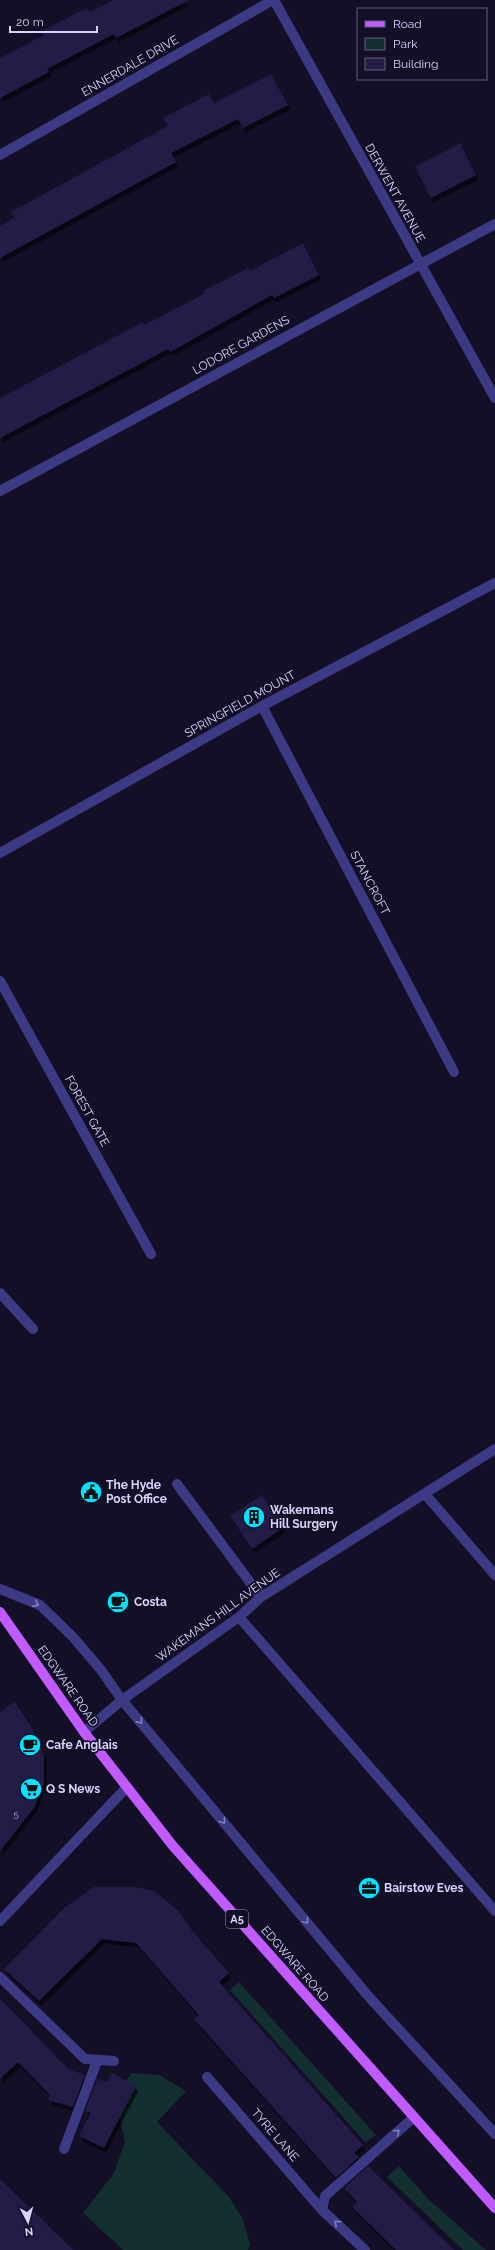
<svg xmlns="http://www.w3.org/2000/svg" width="495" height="2250" font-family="Raleway,sans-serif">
	<defs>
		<filter id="shadow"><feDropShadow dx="2.5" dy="4.5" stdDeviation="0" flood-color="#0009"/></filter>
	</defs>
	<rect width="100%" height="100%" fill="#130f26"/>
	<path fill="#12302f" d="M 239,1982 L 376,2135 L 365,2142 L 230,1990 Z
		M 131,2073 L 159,2075 L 186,2091 L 157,2122 L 228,2196 L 243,2219 L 250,2245 L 248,2250 L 123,2250 L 83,2213 L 114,2173 L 125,2142 L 115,2098 Z
		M 399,2166 L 429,2200 L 486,2250 L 463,2250 L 387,2177 Z"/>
	<path fill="#241b47" filter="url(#shadow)" d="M 113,0 L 189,0 L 116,38 L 114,34 L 47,69 L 49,72 L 0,98 L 0,58 L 44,35 L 42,31 L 87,8 L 90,12 Z
		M 271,74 L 288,105 L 243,128 L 238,119 L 171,153 L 176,162 L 0,258 L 0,226 L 14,218 L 11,212 L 168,126 L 163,118 L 209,94 L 214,103 Z
		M 460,143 L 476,175 L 431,198 L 415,167 Z
		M 303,243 L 319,275 L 274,298 L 272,295 L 170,352 L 168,349 L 0,438 L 0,398 L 143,322 L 144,325 L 204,294 L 203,291 L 248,268 L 250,271 Z
		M 262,1495 L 284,1527 L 252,1549 L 230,1516 Z
		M 14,1701 L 31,1726 L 44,1754 L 44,1783 L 34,1808 L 0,1851 L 0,1713 Z
		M 94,1887 L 136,1887 L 154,1891 L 178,1910 L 193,1932 L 229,1973 L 219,1982 L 363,2145 L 354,2153 L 359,2157 L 336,2178 L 194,2019 L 199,2015 L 136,1943 L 102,1939 L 39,2001 L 4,1969 L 65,1907 Z
		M 0,1998 L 68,2069 L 85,2075 L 73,2107 L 48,2100 L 50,2095 L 18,2062 L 0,2079 Z
		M 112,2073 L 136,2086 L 104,2148 L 79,2136 L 91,2113 L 85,2111 L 97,2079 L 107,2082 Z
		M 368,2166 L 454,2250 L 396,2250 L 352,2207 L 357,2202 L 344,2188 Z
		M 0,2179 L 73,2250 L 0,2250 Z"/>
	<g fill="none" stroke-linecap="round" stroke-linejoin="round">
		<path stroke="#3d3a85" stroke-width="10" d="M 274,0 L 495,398
			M 0,155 L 273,0
			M 0,491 L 495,224
			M 262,706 L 454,1072
			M 0,853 L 262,706 L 495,583
			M 0,981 L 151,1254
			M 0,1293 L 33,1329
			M 177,1484 L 261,1597
			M 425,1494 L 495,1575
			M 0,1589 L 40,1605 L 73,1637 L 101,1670 L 122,1700 L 369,1997 L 495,2134
			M 239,1617 L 495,1911
			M 84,1732 L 122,1700 L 239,1617 L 261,1597 L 495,1449
			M 0,1921 L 127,1787
			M 0,1977 L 85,2059 L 114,2061
			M 207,2077 L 322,2210
			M 64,2149 L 97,2061
			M 365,2250 L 322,2210 L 325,2196 L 413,2118"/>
		<path stroke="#c25bff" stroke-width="10" d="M 0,1612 L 84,1732 L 173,1846 L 495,2208"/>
	</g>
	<defs><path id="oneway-chevron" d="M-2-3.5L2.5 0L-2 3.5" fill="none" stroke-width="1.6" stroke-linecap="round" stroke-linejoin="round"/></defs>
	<g stroke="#837fbc">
		<use href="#oneway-chevron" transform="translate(36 1604) rotate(26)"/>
		<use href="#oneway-chevron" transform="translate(140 1721) rotate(50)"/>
		<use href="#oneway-chevron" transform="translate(223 1821) rotate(50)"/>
		<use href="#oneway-chevron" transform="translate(306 1921) rotate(50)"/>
		<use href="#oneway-chevron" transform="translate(397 2132) rotate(-42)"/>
		<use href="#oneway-chevron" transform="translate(337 2223) rotate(-137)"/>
	</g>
	<defs>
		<g id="civic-disc" transform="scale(1.15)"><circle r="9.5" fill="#00e5ff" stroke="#130f26"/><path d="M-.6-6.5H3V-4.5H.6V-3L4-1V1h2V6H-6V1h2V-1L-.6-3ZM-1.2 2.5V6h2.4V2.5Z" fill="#111"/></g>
		<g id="building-disc" transform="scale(1.15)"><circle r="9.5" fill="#00e5ff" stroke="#130f26"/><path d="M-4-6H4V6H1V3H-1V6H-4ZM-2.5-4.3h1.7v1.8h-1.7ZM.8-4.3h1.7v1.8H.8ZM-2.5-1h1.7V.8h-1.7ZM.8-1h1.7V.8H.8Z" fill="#111"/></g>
		<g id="cafe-disc" transform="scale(1.15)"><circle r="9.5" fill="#00e5ff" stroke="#130f26"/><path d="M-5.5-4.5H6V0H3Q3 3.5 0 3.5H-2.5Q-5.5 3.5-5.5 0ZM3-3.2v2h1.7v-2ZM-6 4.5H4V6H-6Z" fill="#111"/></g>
		<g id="supermarket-disc" transform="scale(1.15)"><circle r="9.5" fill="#00e5ff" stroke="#130f26"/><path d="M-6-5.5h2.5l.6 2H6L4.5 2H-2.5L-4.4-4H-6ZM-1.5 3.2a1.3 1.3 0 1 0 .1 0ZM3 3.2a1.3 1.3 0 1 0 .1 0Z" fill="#111"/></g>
		<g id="office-disc" transform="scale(1.15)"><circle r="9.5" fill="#00e5ff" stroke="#130f26"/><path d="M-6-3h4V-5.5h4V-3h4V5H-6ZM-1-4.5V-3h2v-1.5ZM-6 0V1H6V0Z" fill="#111"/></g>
	</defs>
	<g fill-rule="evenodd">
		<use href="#civic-disc" x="91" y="1492"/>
		<use href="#building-disc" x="254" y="1517"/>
		<use href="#cafe-disc" x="118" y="1602"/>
		<use href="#cafe-disc" x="30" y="1745"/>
		<use href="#supermarket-disc" x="31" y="1789"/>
		<use href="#office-disc" x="369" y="1888"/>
	</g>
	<g text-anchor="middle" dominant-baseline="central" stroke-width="3.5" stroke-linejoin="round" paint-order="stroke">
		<g font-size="10" fill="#aca6d1">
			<text x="16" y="1813">5</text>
		</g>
		<rect fill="#130f26" stroke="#9e99be" stroke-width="1" x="226" y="1910" width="22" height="18" rx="3"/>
		<g font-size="11" font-weight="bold" fill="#d9d4ff">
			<text x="237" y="1919">A5</text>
		</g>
		<g font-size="12" fill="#d9d4ff" stroke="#130f26">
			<text transform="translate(130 66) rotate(-30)">ENNERDALE DRIVE</text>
			<text transform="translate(395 193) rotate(61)">DERWENT AVENUE</text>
			<text transform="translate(241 345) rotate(-29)">LODORE GARDENS</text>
			<text transform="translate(240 704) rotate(-29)">SPRINGFIELD MOUNT</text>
			<text transform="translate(370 883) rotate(62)">STANCROFT</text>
			<text transform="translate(87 1111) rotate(61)">FOREST GATE</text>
			<text transform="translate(218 1615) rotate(-36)">WAKEMANS HILL AVENUE</text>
			<text transform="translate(68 1686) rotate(55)">EDGWARE ROAD</text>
			<text transform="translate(295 1964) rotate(49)">EDGWARE ROAD</text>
			<text transform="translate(275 2135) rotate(49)">TYRE LANE</text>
		</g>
		<g font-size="12" font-weight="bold" fill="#d9d4ff" stroke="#130f26" text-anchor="start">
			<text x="106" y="1485">The Hyde<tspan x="106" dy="14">Post Office</tspan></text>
			<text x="270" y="1510">Wakemans<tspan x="270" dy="14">Hill Surgery</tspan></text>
			<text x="134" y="1602">Costa</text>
			<text x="46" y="1745">Cafe Anglais</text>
			<text x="46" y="1789">Q S News</text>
			<text x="384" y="1888">Bairstow Eves</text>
		</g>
	</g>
	<rect x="357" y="8" width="130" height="72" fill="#130f26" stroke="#625e7d"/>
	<rect x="365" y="21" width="20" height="6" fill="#c25bff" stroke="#625e7d"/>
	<text x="393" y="28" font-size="12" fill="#d9d4ff">Road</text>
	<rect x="365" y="38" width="20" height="12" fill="#12302f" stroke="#625e7d"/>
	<text x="393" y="48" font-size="12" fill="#d9d4ff">Park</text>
	<rect x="365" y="58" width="20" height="12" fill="#241b47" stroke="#625e7d"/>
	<text x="393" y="68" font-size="12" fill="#d9d4ff">Building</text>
	<g transform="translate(28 2222) rotate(174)" stroke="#130f26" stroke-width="3" paint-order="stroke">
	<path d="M0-3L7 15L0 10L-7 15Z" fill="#d9d4ff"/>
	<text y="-6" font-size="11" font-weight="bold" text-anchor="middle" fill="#d9d4ff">N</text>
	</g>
	<path d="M10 26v6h87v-6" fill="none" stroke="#d9d4ff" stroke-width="2"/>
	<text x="16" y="26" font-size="12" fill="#d9d4ff" stroke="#130f26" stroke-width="3" paint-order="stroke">20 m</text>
</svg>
